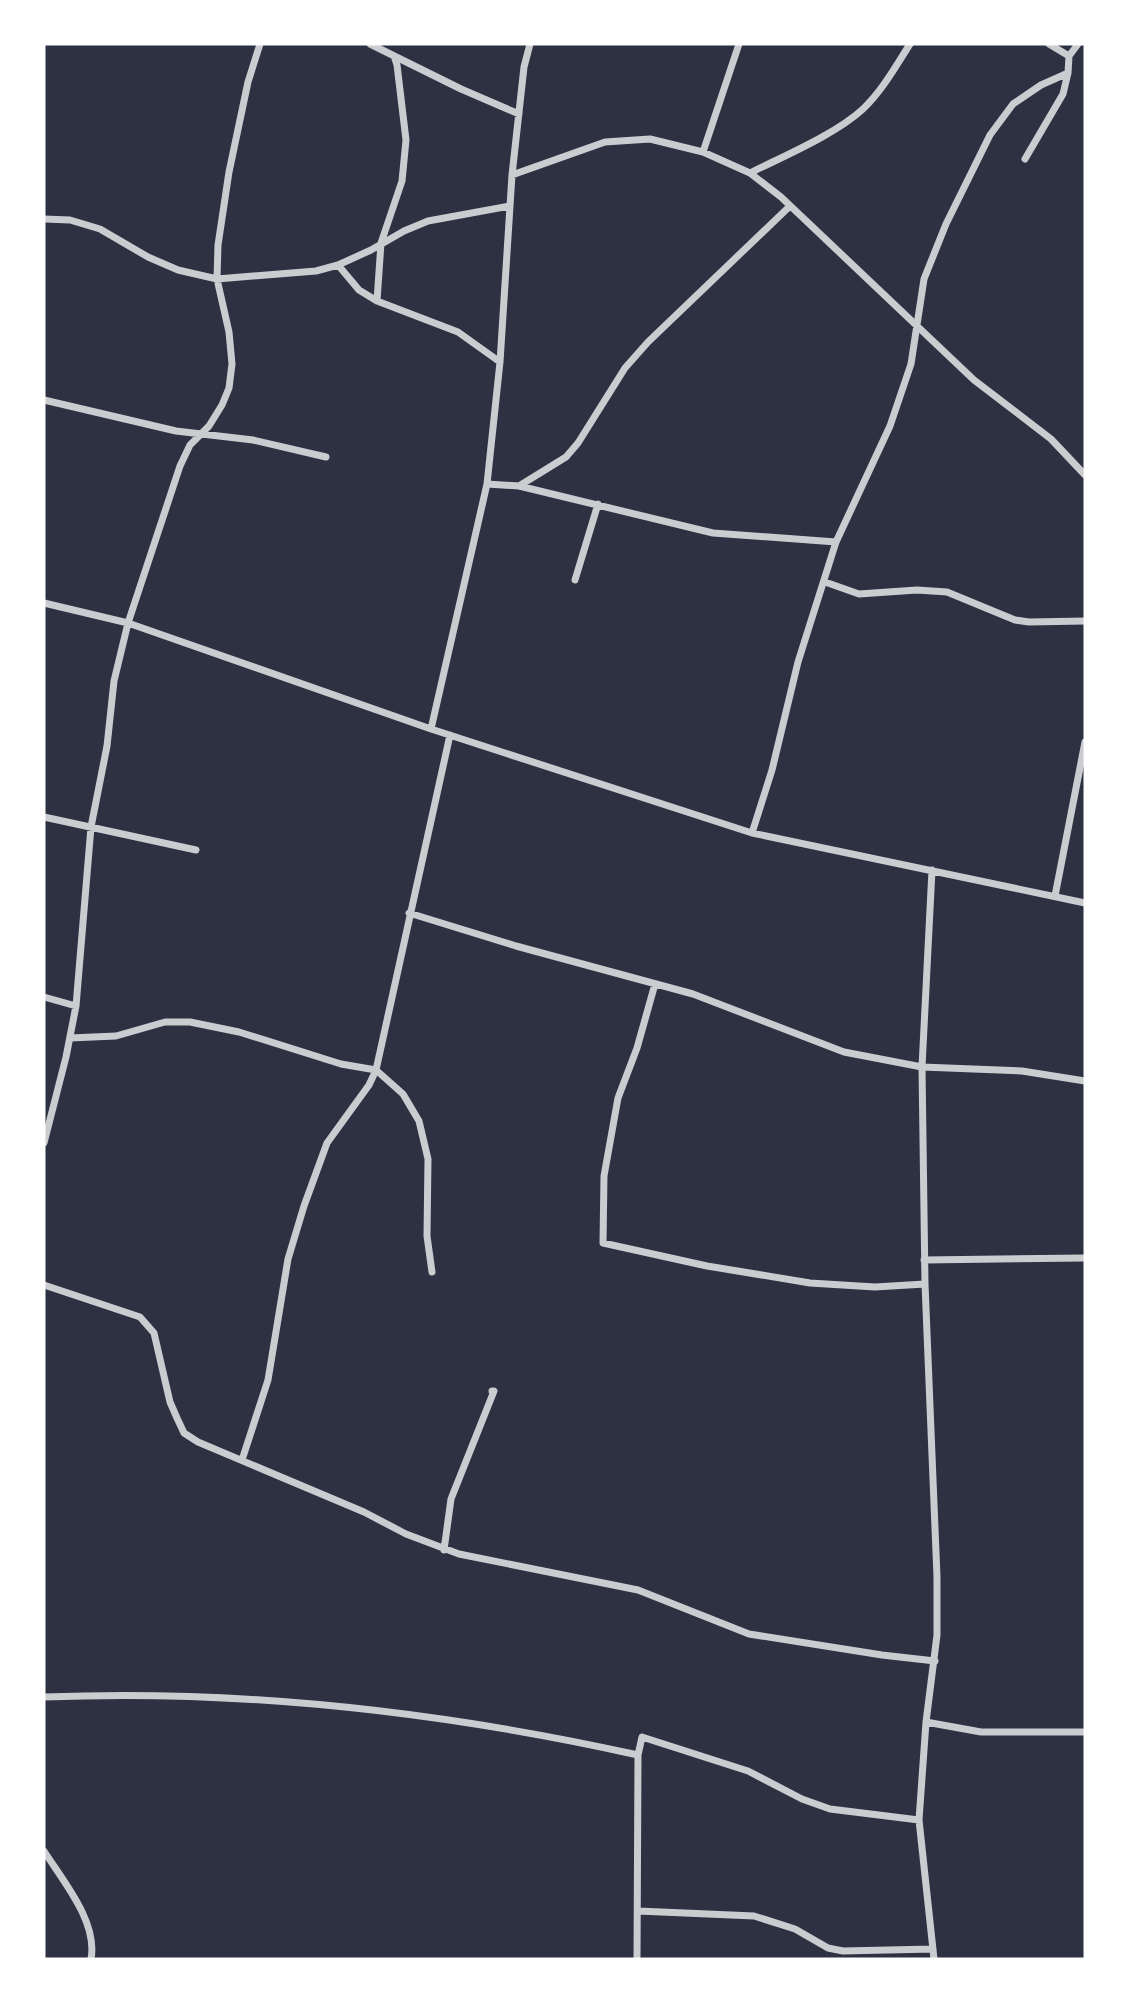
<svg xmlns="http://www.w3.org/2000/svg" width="1129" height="2003" font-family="Overpass,sans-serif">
	<rect width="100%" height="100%" fill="#2d3142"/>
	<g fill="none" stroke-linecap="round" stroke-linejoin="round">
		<path stroke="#caccd0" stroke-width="7" d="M 370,44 L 461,89 L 519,114
			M 1049,44 L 1069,56
			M 703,152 L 739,44
			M 1025,159 L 1063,94 L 1068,73 L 1069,56 L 1078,44
			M 750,173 C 784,156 836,134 863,109 C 882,91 896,66 910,44
			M 512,175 L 605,142 L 650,139 L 703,152 L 750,173 L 781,197 L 974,380 L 1051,439 L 1085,475
			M 44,219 L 70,220 L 100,229 L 148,257 L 178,270 L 217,279 L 316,271 L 338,265 L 371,250 L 404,231 L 428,221 L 510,206
			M 338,265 L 359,290 L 377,301 L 458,332 L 500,362
			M 377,301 L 381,243 L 402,181 L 406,140 L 397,65 L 394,56
			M 44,400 L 176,431 L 253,440 L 326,457
			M 487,484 L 519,486 L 713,533 L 836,542
			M 519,486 L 566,457 L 578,443 L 625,368 L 648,342 L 790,206
			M 575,580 L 598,504
			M 825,582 L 859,594 L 917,590 L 947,592 L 1015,620 L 1029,622 L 1085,621
			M 44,603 L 128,623 L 431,729 L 752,833 L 1085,903
			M 431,729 L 487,484 L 500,362 L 512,175 L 524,67 L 530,44
			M 44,817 L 196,850
			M 752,833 L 772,770 L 798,662 L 836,542 L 890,426 L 911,364 L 924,279 L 946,224 L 990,135 L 1013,104 L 1041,85 L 1068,73
			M 932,870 L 922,1067 L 925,1284 L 937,1577 L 937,1635 L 926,1722 L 919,1820 L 934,1959
			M 1055,896 L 1085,742
			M 409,913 L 516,946 L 693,994 L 844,1052 L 922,1067 L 1022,1071 L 1085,1081
			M 655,984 L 637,1048 L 618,1098 L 604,1176 L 603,1243 L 707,1266 L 810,1283 L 875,1287 L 925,1284
			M 44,997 L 76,1006
			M 70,1038 L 116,1036 L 165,1022 L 190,1022 L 239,1032 L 341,1064 L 376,1070 L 403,1094 L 419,1121 L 428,1159 L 427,1236 L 432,1272
			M 44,1143 L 66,1057 L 76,1006 L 91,827 L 107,746 L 114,681 L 128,623 L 180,466 L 190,445 L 209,426 L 222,405 L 229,388 L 232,364 L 229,332 L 217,279 L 218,245 L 229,172 L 248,82 L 260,44
			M 924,1260 L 1085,1258
			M 44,1285 L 140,1317 L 154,1333 L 170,1402 L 177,1418 L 184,1433 L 198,1442 L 364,1512 L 406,1534 L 459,1554 L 638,1590 L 749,1634 L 882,1655 L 935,1661
			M 242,1460 L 268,1380 L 288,1259 L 304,1206 L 327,1143 L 369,1085 L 376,1070 L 450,735
			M 444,1550 L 451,1499 L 494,1391 L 492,1391
			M 44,1697 C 243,1689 444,1712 638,1755
			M 926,1722 L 981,1732 L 1085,1732
			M 44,1851 C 63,1881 98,1922 91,1959
			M 638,1911 L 754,1916 L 795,1929 L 828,1948 L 843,1951 L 933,1949
			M 637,1959 L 638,1755 L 642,1737 L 748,1771 L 802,1799 L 830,1809 L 919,1820"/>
	</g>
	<rect width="1129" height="2003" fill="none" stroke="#ffffff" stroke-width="91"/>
</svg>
